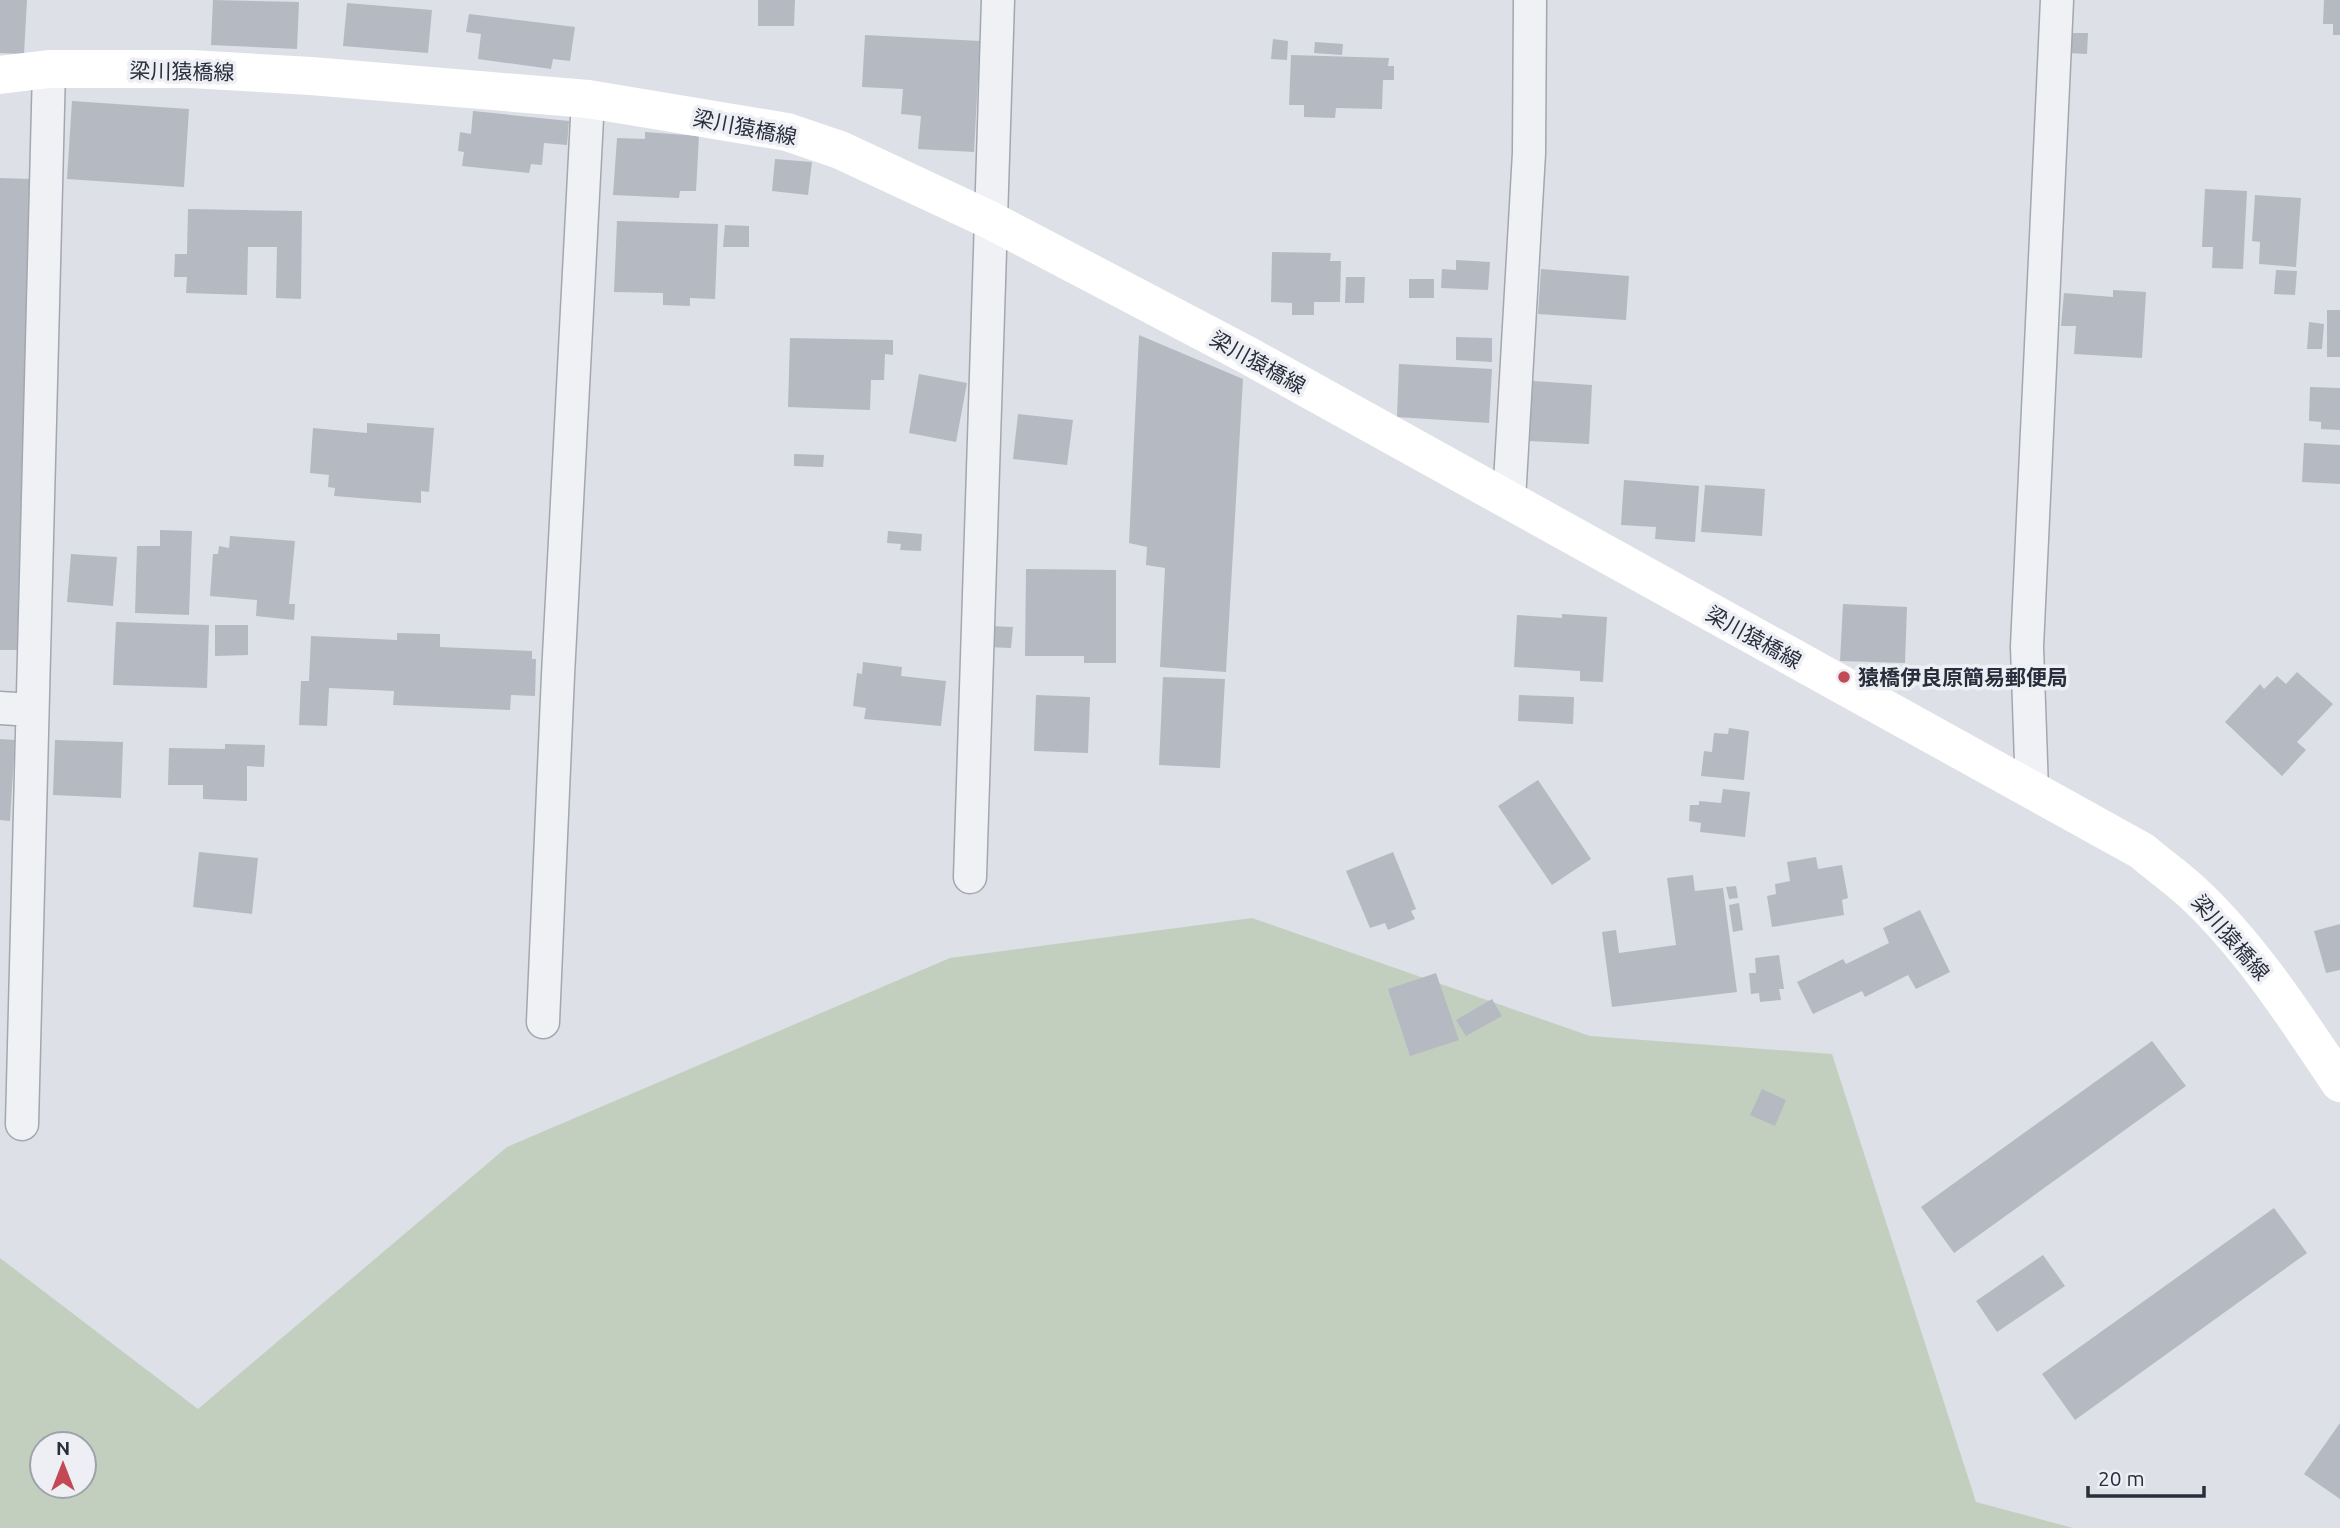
<svg xmlns="http://www.w3.org/2000/svg" width="2340" height="1528" font-family="Ubuntu,'Noto Sans JP',sans-serif">
	<rect width="100%" height="100%" fill="#dde0e6"/>
	<path fill="#c2cfbf" fill-rule="evenodd" d="M 1252,918 L 1590,1036 L 1832,1054 L 1976,1502 L 2073,1528 L 0,1528 L 0,1258 L 198,1409 L 507,1147 L 950,958 ZM 42,1444 L 84,1444 L 84,1486 L 42,1486 Z"/>
	<path fill="#b5b9c2" d="M 0,0 L 27,0 L 24,54 L 0,53 Z
		M 213,0 L 299,2 L 297,49 L 211,45 Z
		M 758,0 L 795,0 L 794,26 L 758,26 Z
		M 2324,0 L 2340,0 L 2340,35 L 2333,35 L 2333,24 L 2323,24 Z
		M 347,3 L 432,10 L 428,53 L 343,46 Z
		M 469,14 L 575,27 L 570,61 L 553,59 L 551,69 L 478,59 L 481,34 L 466,32 Z
		M 2069,33 L 2088,33 L 2087,54 L 2068,53 Z
		M 865,35 L 980,41 L 974,152 L 918,149 L 921,116 L 901,114 L 903,89 L 862,87 Z
		M 1273,39 L 1288,41 L 1287,60 L 1271,59 Z
		M 1315,42 L 1343,44 L 1342,55 L 1314,53 Z
		M 1291,55 L 1389,58 L 1388,66 L 1394,66 L 1394,80 L 1383,80 L 1382,109 L 1336,108 L 1335,118 L 1304,117 L 1304,105 L 1289,105 Z
		M 72,101 L 189,109 L 184,187 L 67,179 Z
		M 473,111 L 569,121 L 567,145 L 544,143 L 542,165 L 531,164 L 529,173 L 462,166 L 464,152 L 458,151 L 460,132 L 471,134 Z
		M 645,132 L 699,136 L 696,191 L 680,191 L 679,198 L 613,195 L 617,138 L 645,139 Z
		M 775,159 L 812,162 L 808,195 L 772,191 Z
		M 0,178 L 31,179 L 19,650 L 0,650 Z
		M 2205,189 L 2247,191 L 2243,269 L 2212,268 L 2213,247 L 2202,247 Z
		M 2255,195 L 2301,198 L 2296,267 L 2259,264 L 2260,242 L 2252,241 Z
		M 188,209 L 302,211 L 301,299 L 276,298 L 277,247 L 248,247 L 247,295 L 186,293 L 187,277 L 174,277 L 175,254 L 187,254 Z
		M 617,221 L 718,224 L 715,299 L 690,298 L 690,306 L 663,305 L 663,293 L 614,292 Z
		M 725,225 L 749,226 L 749,247 L 723,247 Z
		M 1272,252 L 1331,253 L 1330,261 L 1341,261 L 1340,302 L 1314,302 L 1314,315 L 1292,315 L 1292,303 L 1271,302 Z
		M 1456,260 L 1490,262 L 1488,290 L 1441,288 L 1442,269 L 1456,270 Z
		M 1541,269 L 1629,276 L 1626,320 L 1538,314 Z
		M 2276,270 L 2297,271 L 2295,295 L 2274,294 Z
		M 1346,277 L 1365,277 L 1364,303 L 1345,303 Z
		M 1409,279 L 1434,279 L 1434,298 L 1409,298 Z
		M 2113,290 L 2146,292 L 2142,358 L 2074,354 L 2076,326 L 2061,326 L 2064,293 L 2113,297 Z
		M 2327,310 L 2340,310 L 2340,357 L 2327,357 Z
		M 2309,322 L 2324,324 L 2322,349 L 2307,349 Z
		M 1139,335 L 1243,379 L 1226,672 L 1160,667 L 1165,568 L 1146,565 L 1147,547 L 1129,543 Z
		M 1456,337 L 1492,338 L 1492,362 L 1456,360 Z
		M 790,338 L 893,340 L 893,355 L 885,354 L 884,380 L 871,380 L 870,410 L 788,407 Z
		M 1399,364 L 1492,369 L 1489,423 L 1397,417 Z
		M 919,374 L 967,383 L 956,442 L 909,433 Z
		M 1533,381 L 1592,385 L 1589,444 L 1529,441 Z
		M 2310,387 L 2340,388 L 2340,430 L 2321,429 L 2321,422 L 2309,421 Z
		M 1018,414 L 1073,420 L 1067,465 L 1013,459 Z
		M 367,423 L 434,428 L 429,492 L 421,491 L 421,503 L 334,496 L 335,488 L 328,487 L 329,475 L 310,473 L 313,428 L 367,433 Z
		M 2304,443 L 2340,445 L 2340,484 L 2302,482 Z
		M 794,454 L 824,455 L 823,467 L 794,466 Z
		M 1624,480 L 1699,486 L 1695,542 L 1655,539 L 1656,527 L 1621,525 Z
		M 1705,485 L 1765,489 L 1762,536 L 1701,532 Z
		M 160,530 L 192,531 L 189,615 L 135,613 L 137,546 L 160,546 Z
		M 888,531 L 922,534 L 921,551 L 900,550 L 901,544 L 887,543 Z
		M 230,536 L 295,541 L 289,604 L 295,604 L 294,620 L 256,616 L 257,600 L 210,596 L 213,554 L 218,554 L 219,546 L 229,548 Z
		M 71,554 L 117,557 L 113,606 L 67,602 Z
		M 1026,569 L 1116,570 L 1116,663 L 1084,663 L 1084,656 L 1025,656 Z
		M 1843,604 L 1907,607 L 1905,663 L 1840,661 Z
		M 1562,614 L 1607,617 L 1603,682 L 1580,681 L 1580,671 L 1514,667 L 1517,615 L 1562,618 Z
		M 116,622 L 209,625 L 207,688 L 113,685 Z
		M 215,625 L 248,625 L 248,655 L 215,656 Z
		M 989,626 L 1013,627 L 1011,648 L 988,647 Z
		M 397,633 L 440,634 L 440,647 L 532,651 L 532,659 L 536,659 L 535,696 L 511,695 L 510,710 L 393,705 L 394,691 L 329,688 L 327,726 L 299,725 L 301,681 L 309,681 L 311,636 L 397,640 Z
		M 863,662 L 902,667 L 901,676 L 946,681 L 941,726 L 864,719 L 866,708 L 853,706 L 857,673 L 862,674 Z
		M 2297,672 L 2333,704 L 2297,742 L 2306,750 L 2282,776 L 2225,722 L 2260,684 L 2264,689 L 2277,676 L 2286,684 Z
		M 1163,677 L 1225,679 L 1220,768 L 1159,765 Z
		M 1036,695 L 1090,697 L 1088,753 L 1034,751 Z
		M 1519,695 L 1574,697 L 1573,724 L 1518,721 Z
		M 1729,728 L 1749,731 L 1744,780 L 1701,776 L 1704,751 L 1712,752 L 1714,733 L 1728,734 Z
		M 0,739 L 15,740 L 10,821 L 0,820 Z
		M 55,740 L 123,742 L 121,798 L 53,795 Z
		M 225,744 L 265,745 L 264,767 L 247,766 L 247,801 L 203,799 L 203,785 L 168,785 L 169,748 L 225,749 Z
		M 1538,780 L 1591,859 L 1552,885 L 1498,806 Z
		M 1723,789 L 1750,792 L 1745,837 L 1700,832 L 1701,823 L 1689,821 L 1690,805 L 1699,805 L 1699,801 L 1721,803 Z
		M 199,852 L 258,858 L 252,914 L 193,907 Z
		M 1393,852 L 1416,909 L 1411,911 L 1415,919 L 1388,930 L 1385,923 L 1370,928 L 1346,871 Z
		M 1816,857 L 1818,869 L 1842,865 L 1848,898 L 1842,900 L 1844,915 L 1772,927 L 1767,896 L 1776,894 L 1775,884 L 1790,881 L 1787,862 Z
		M 1693,875 L 1695,891 L 1723,888 L 1737,992 L 1612,1007 L 1602,932 L 1616,930 L 1619,953 L 1676,945 L 1667,878 Z
		M 1736,886 L 1738,898 L 1729,899 L 1726,887 Z
		M 1739,903 L 1743,930 L 1733,932 L 1729,905 Z
		M 1920,910 L 1950,972 L 1916,989 L 1908,975 L 1865,997 L 1862,991 L 1813,1014 L 1797,982 L 1843,959 L 1846,964 L 1889,943 L 1883,928 Z
		M 2340,924 L 2340,970 L 2326,973 L 2314,931 Z
		M 1779,955 L 1784,989 L 1779,989 L 1781,1000 L 1760,1002 L 1759,993 L 1751,994 L 1749,973 L 1756,973 L 1755,958 Z
		M 1436,973 L 1459,1040 L 1410,1056 L 1388,989 Z
		M 1492,999 L 1502,1016 L 1466,1036 L 1456,1020 Z
		M 2152,1041 L 2186,1086 L 1954,1253 L 1921,1207 Z
		M 1762,1089 L 1786,1100 L 1775,1126 L 1750,1115 Z
		M 2274,1208 L 2307,1253 L 2075,1420 L 2042,1374 Z
		M 2043,1255 L 2065,1286 L 1997,1332 L 1976,1301 Z
		M 2340,1423 L 2340,1499 L 2304,1474 Z"/>
	<g fill="none" stroke-linecap="round" stroke-linejoin="round">
		<g stroke="#a3a7af" stroke-width="35">
			<path id="minor" d="M 1509,500 L 1529,153 L 1530,0
				M 0,708 L 32,710
				M 2032,790 L 2027,647 L 2057,0
				M 970,877 L 998,0
				M 543,1022 L 558,675 L 588,99
				M 22,1124 L 49,69"/>
		</g>
		<use href="#minor" stroke="#f0f1f5" stroke-width="32"/>
		<path stroke="#fff" stroke-width="38" d="M 0,75 L 49,69 L 191,69 L 311,76 L 588,99 L 787,132 L 840,150 L 990,220 L 1247,355 L 2142,851 C 2158,865 2176,877 2192,892 C 2251,947 2295,1016 2340,1083"/>
	</g>
	<circle fill="#c34a54" stroke="#edeff4" stroke-width="2.5" cx="1844" cy="677" r="7"/>
	<g text-anchor="middle" dominant-baseline="central" stroke-width="7" stroke-linejoin="round" paint-order="stroke">
		<g font-size="21" fill="#282e3b" stroke="#edeff4">
			<text transform="translate(182 71) rotate(1)">梁川猿橋線</text>
			<text transform="translate(745 127) rotate(11)">梁川猿橋線</text>
			<text transform="translate(1258 362) rotate(29)">梁川猿橋線</text>
			<text transform="translate(1754 637) rotate(29)">梁川猿橋線</text>
			<text transform="translate(2231 937) rotate(49)">梁川猿橋線</text>
		</g>
		<g font-size="21" font-weight="bold" fill="#282e3b" stroke="#edeff4" text-anchor="start">
			<text x="1858" y="677">猿橋伊良原簡易郵便局</text>
		</g>
	</g>
	<g transform="translate(63 1465)"><circle r="33" fill="#edeff4" stroke="#9ea2aa" stroke-width="2"/>
	<path d="M0-5L12 26L0 18L-12 26Z" fill="#c34a54"/>
	<text y="-10" font-size="19" font-weight="bold" text-anchor="middle" fill="#282e3b">N</text>
	</g>
	<path d="M2088 1486v10h116v-10" fill="none" stroke="#282e3b" stroke-width="3.5"/>
	<text x="2098" y="1486" font-size="21" fill="#282e3b" stroke="#edeff4" stroke-width="5" paint-order="stroke">20 m</text>
</svg>
